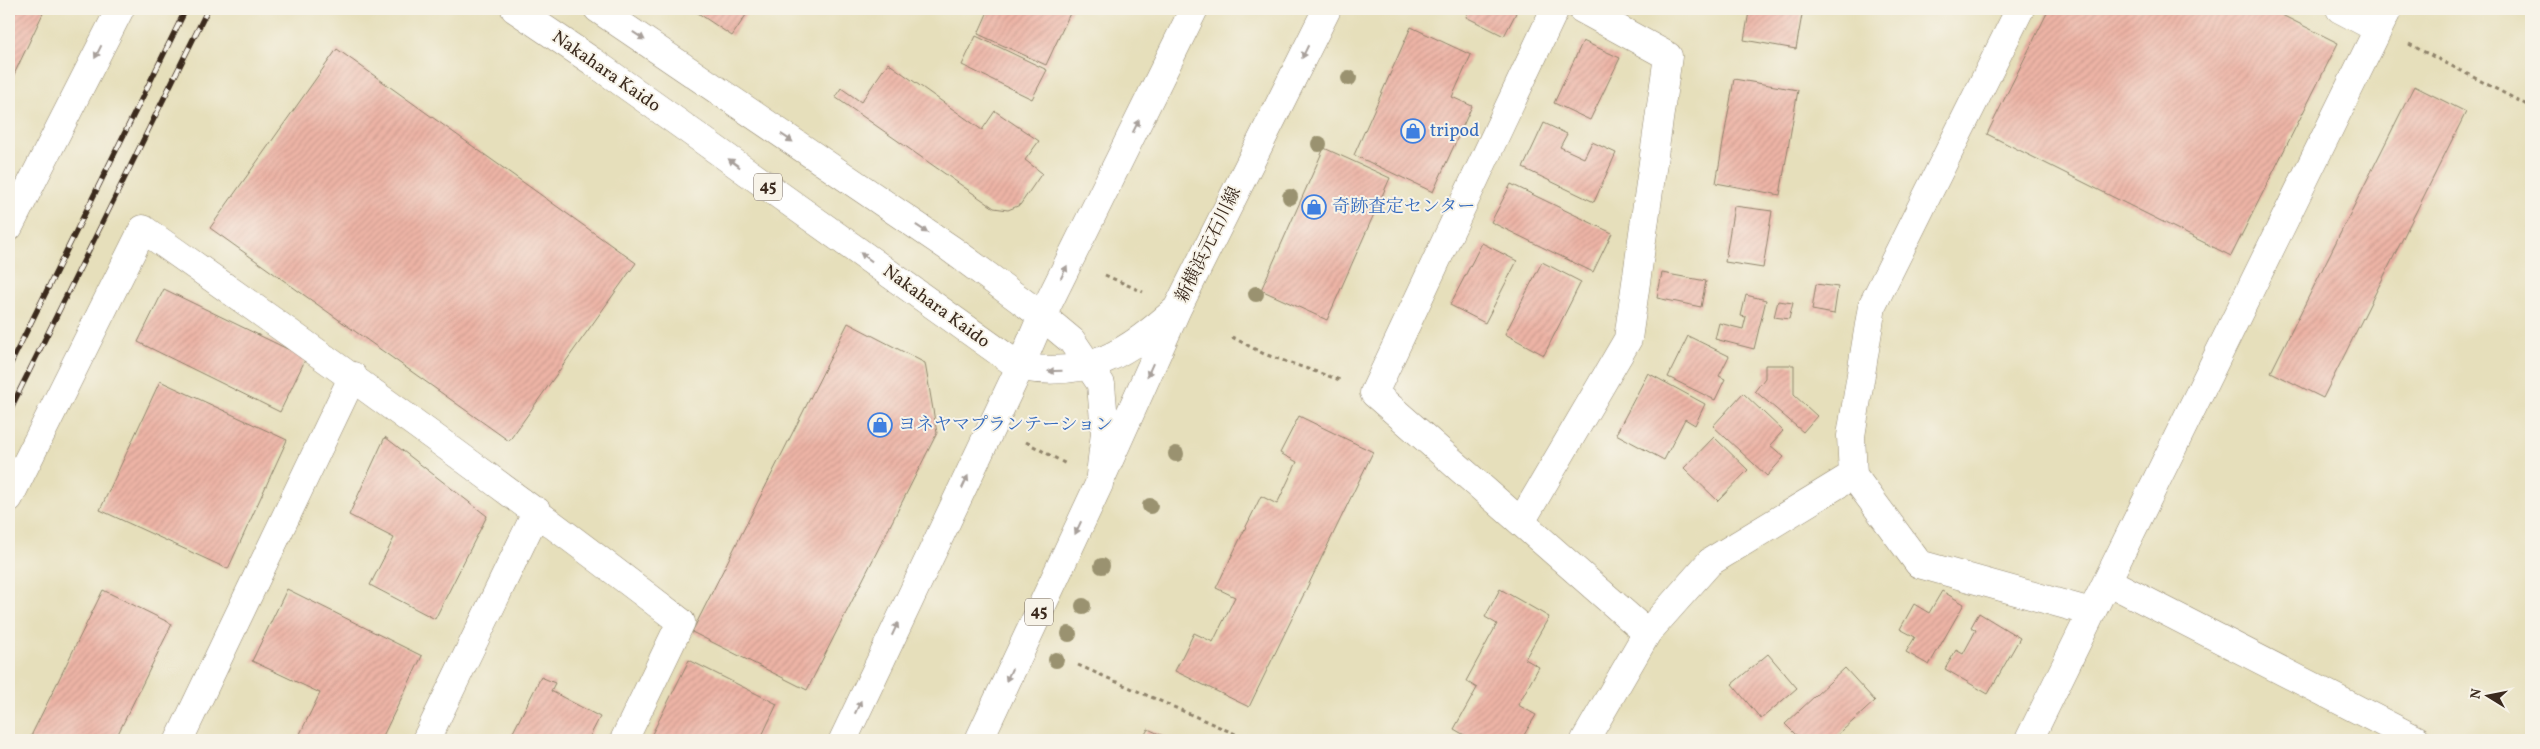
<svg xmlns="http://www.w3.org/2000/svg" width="2540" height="749" font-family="Vollkorn,'Noto Serif JP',serif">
	<defs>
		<pattern id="building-hatch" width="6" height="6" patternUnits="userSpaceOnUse" patternTransform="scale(1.25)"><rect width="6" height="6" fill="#edb4a6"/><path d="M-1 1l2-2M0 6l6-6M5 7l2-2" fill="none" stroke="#cc9b8e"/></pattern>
	</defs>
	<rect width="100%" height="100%" fill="#f7f3e8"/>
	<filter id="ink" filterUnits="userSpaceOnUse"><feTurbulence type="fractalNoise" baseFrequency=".02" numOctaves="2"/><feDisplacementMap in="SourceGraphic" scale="10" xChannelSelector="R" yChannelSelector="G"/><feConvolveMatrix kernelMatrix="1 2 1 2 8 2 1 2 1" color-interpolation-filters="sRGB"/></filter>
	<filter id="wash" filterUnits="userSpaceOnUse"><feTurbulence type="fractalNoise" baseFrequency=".0096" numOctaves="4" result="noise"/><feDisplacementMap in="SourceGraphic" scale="20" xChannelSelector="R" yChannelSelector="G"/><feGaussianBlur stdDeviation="1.12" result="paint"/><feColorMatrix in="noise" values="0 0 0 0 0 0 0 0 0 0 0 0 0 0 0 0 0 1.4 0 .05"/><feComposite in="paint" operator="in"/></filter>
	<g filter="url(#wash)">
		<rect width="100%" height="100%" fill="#e6dfbb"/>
		<g id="blocks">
			<path fill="url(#building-hatch)" d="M 9,9 L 45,9 L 9,85 Z
				M 692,9 L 750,9 L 732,36 Z
				M 989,9 L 1072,9 L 1046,65 L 978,34 Z
				M 1469,9 L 1509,9 L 1516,13 L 1504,36 L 1466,17 Z
				M 1742,9 L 1803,9 L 1796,49 L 1744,40 L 1749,12 L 1742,11 Z
				M 2049,9 L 2270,9 L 2338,43 L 2231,256 L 1987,134 Z
				M 1411,27 L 1471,55 L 1452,97 L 1472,106 L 1433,192 L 1354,155 Z
				M 976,36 L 1047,70 L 1032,99 L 962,65 Z
				M 1583,41 L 1620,58 L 1590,120 L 1554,103 Z
				M 337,49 L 636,263 L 509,441 L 210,228 Z
				M 888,63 L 982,130 L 995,111 L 1039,141 L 1025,160 L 1042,173 L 1020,205 L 1008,210 L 994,208 L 835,97 L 841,88 L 861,102 Z
				M 1734,79 L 1798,90 L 1780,195 L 1716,183 Z
				M 2414,86 L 2466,112 L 2323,398 L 2271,372 Z
				M 1544,123 L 1567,134 L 1560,147 L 1584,158 L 1592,142 L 1616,153 L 1594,202 L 1523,168 Z
				M 1324,148 L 1390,178 L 1327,320 L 1261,290 Z
				M 1511,184 L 1612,233 L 1593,272 L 1491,222 Z
				M 1734,206 L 1772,211 L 1763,268 L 1725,262 Z
				M 1482,243 L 1517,261 L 1485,323 L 1450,305 Z
				M 1542,262 L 1581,282 L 1544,355 L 1505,334 Z
				M 1662,273 L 1706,281 L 1701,307 L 1657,298 Z
				M 1816,284 L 1838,287 L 1834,314 L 1812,310 Z
				M 164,289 L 306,358 L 280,412 L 138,342 Z
				M 1746,295 L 1766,300 L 1754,349 L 1715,339 L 1719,323 L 1743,329 L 1746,317 L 1741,316 Z
				M 1778,301 L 1793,303 L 1789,319 L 1774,317 Z
				M 848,323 L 925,363 L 937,433 L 807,690 L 692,632 Z
				M 1688,336 L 1729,356 L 1719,376 L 1725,379 L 1715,400 L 1668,377 Z
				M 1765,365 L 1794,365 L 1794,395 L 1817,416 L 1803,432 L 1755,391 L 1765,378 Z
				M 1648,373 L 1705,404 L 1695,425 L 1685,419 L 1664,460 L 1616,434 Z
				M 160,381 L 287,440 L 228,569 L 100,510 Z
				M 1743,393 L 1783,431 L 1770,445 L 1784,457 L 1767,476 L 1713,426 Z
				M 1299,416 L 1373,452 L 1249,707 L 1175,671 L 1194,633 L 1213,642 L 1235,597 L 1216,588 L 1261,496 L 1277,504 L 1297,462 L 1280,453 Z
				M 385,437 L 487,516 L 435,619 L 370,585 L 394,538 L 349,515 Z
				M 1714,437 L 1748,470 L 1718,501 L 1684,468 Z
				M 287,589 L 422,656 L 381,740 L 297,740 L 320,693 L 252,661 Z
				M 1500,589 L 1549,617 L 1525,659 L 1539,667 L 1518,705 L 1536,715 L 1521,740 L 1473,740 L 1454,729 L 1477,688 L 1466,681 L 1497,624 L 1485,617 Z
				M 103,590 L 172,624 L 115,740 L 29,740 Z
				M 1942,591 L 1964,604 L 1929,665 L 1906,652 L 1915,637 L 1900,629 L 1914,604 L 1929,613 Z
				M 1979,613 L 2020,638 L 1988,694 L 1945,669 L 1956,650 L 1963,654 L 1976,630 L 1971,627 Z
				M 1768,654 L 1797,688 L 1761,719 L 1732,684 Z
				M 689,660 L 777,704 L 760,740 L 649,740 Z
				M 1845,668 L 1875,701 L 1832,740 L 1801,740 L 1785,724 Z
				M 541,677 L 555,683 L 551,691 L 600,717 L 588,740 L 509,740 Z
				M 1148,729 L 1172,740 L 1142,740 Z"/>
		</g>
	</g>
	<g filter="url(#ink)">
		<use href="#blocks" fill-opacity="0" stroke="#90846c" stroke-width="1"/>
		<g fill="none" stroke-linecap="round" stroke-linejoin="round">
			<g stroke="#90846c" stroke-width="29">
				<path id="minor" d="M 1555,9 L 1374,393 L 1647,633
					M 2340,9 L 2378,29
					M 9,227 L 120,9
					M 1853,475 L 1919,564 L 2091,612
					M 1521,522 L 1628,339 L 1668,56 L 1582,9
					M 2107,581 L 2417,740
					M 179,740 L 353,376
					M 1585,740 L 1647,633 L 1710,562 L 1853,475 L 1851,436 L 1872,306 L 2020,9
					M 2029,740 L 2388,9"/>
			</g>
			<g stroke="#90846c" stroke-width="29">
				<path id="tertiary" d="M 1177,309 C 1127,353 1089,379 1020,367 L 1042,316 L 1194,9
					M 1103,474 L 1177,309 L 1327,9
					M 9,498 L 143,229 C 325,357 505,486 681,622 L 624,740
					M 426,740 L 537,511"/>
			</g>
			<g stroke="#90846c" stroke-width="29">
				<path id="primary" d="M 515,9 L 592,61 L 1020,367 L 843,740
					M 598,9 L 951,249 L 1042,316 L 1072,341 L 1101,384 L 1105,433 L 1099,484 L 979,740"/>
			</g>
			<path stroke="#90846c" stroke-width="3" stroke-dasharray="4 4" stroke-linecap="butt" d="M 2409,44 L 2531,107
				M 1105,275 L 1143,292
				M 1232,337 L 1264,354 L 1343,381
				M 1026,442 L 1068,465
				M 1078,665 L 1249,740"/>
			<use href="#minor" stroke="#fff" stroke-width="28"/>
			<use href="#tertiary" stroke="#fff" stroke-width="28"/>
			<use href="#primary" stroke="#fff" stroke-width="28"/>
			<g stroke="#3b2a1e" stroke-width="5.5">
				<path id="rail" d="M 9,367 L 186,9
					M 9,412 L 208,9"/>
			</g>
			<use href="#rail" stroke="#f7f3e8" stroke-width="4" stroke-dasharray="11" stroke-linecap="butt"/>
		</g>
		<g fill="#9a9270">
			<circle cx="1349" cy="78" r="8"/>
			<circle cx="1319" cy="144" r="8"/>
			<circle cx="1290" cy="197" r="8"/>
			<circle cx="1256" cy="294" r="8"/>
			<circle cx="1176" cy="454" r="8"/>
			<circle cx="1150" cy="506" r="8"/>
			<circle cx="1102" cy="566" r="8"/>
			<circle cx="1083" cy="606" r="8"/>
			<circle cx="1069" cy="634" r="8"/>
			<circle cx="1056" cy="660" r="8"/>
		</g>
		<defs><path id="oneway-solid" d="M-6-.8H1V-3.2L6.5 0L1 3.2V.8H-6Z" transform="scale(1.25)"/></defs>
		<g fill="#a79f9a">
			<use href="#oneway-solid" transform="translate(639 36) rotate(34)"/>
			<use href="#oneway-solid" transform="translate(98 52) rotate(117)"/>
			<use href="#oneway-solid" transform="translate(1305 52) rotate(116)"/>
			<use href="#oneway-solid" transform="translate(1136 126) rotate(-64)"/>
			<use href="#oneway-solid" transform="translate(787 138) rotate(34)"/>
			<use href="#oneway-solid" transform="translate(734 163) rotate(-144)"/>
			<use href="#oneway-solid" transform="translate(922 229) rotate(34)"/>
			<use href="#oneway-solid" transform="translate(866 257) rotate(-144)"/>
			<use href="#oneway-solid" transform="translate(1064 272) rotate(-64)"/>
			<use href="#oneway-solid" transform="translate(1150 370) rotate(114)"/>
			<use href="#oneway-solid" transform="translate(1055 371) rotate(178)"/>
			<use href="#oneway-solid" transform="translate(965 482) rotate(-65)"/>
			<use href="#oneway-solid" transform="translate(1078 528) rotate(115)"/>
			<use href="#oneway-solid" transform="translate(895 629) rotate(-65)"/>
			<use href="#oneway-solid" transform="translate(1009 675) rotate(115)"/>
			<use href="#oneway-solid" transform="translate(858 707) rotate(-65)"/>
		</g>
	</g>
	<defs>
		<g id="shop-ring" transform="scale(1.25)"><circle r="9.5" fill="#f7f3e8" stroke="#3f7fe0" stroke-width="1.5"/><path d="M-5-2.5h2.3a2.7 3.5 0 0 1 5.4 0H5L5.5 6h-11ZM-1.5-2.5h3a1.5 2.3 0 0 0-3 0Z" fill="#3f7fe0"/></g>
	</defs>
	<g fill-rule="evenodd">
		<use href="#shop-ring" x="1413" y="131"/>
		<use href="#shop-ring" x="1314" y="207"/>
		<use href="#shop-ring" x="880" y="425"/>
	</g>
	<g text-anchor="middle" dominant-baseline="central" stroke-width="4" stroke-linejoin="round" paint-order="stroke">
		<g fill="#f7f3e8" stroke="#73665b" stroke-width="1">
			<rect x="754" y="173.5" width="28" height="27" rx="4"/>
			<rect x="1025" y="598.5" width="28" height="27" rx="4"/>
		</g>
		<g font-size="16" font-weight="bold" fill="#3b2a1e">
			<text x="768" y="187">45</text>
			<text x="1039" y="612">45</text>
		</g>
		<g font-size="18" fill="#3b2a1e" stroke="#f7f3e8">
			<text transform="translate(606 72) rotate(35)">Nakahara Kaido</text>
			<text transform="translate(1209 245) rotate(-64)">新横浜元石川線</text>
			<text transform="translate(936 307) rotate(36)">Nakahara Kaido</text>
		</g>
		<g font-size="18" fill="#366cbe" stroke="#f7f3e8" text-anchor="start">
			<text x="1430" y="131">tripod</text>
			<text x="1332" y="207">奇跡査定センター</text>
			<text x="898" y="425">ヨネヤマプランテーション</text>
		</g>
	</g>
	<rect width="2540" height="749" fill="none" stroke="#f7f3e8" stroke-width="30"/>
	<g transform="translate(2488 696) rotate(280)" stroke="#f7f3e8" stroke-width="4" paint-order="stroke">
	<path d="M0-4L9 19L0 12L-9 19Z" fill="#3b2a1e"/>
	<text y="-8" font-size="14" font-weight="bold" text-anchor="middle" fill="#3b2a1e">N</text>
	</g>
</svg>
